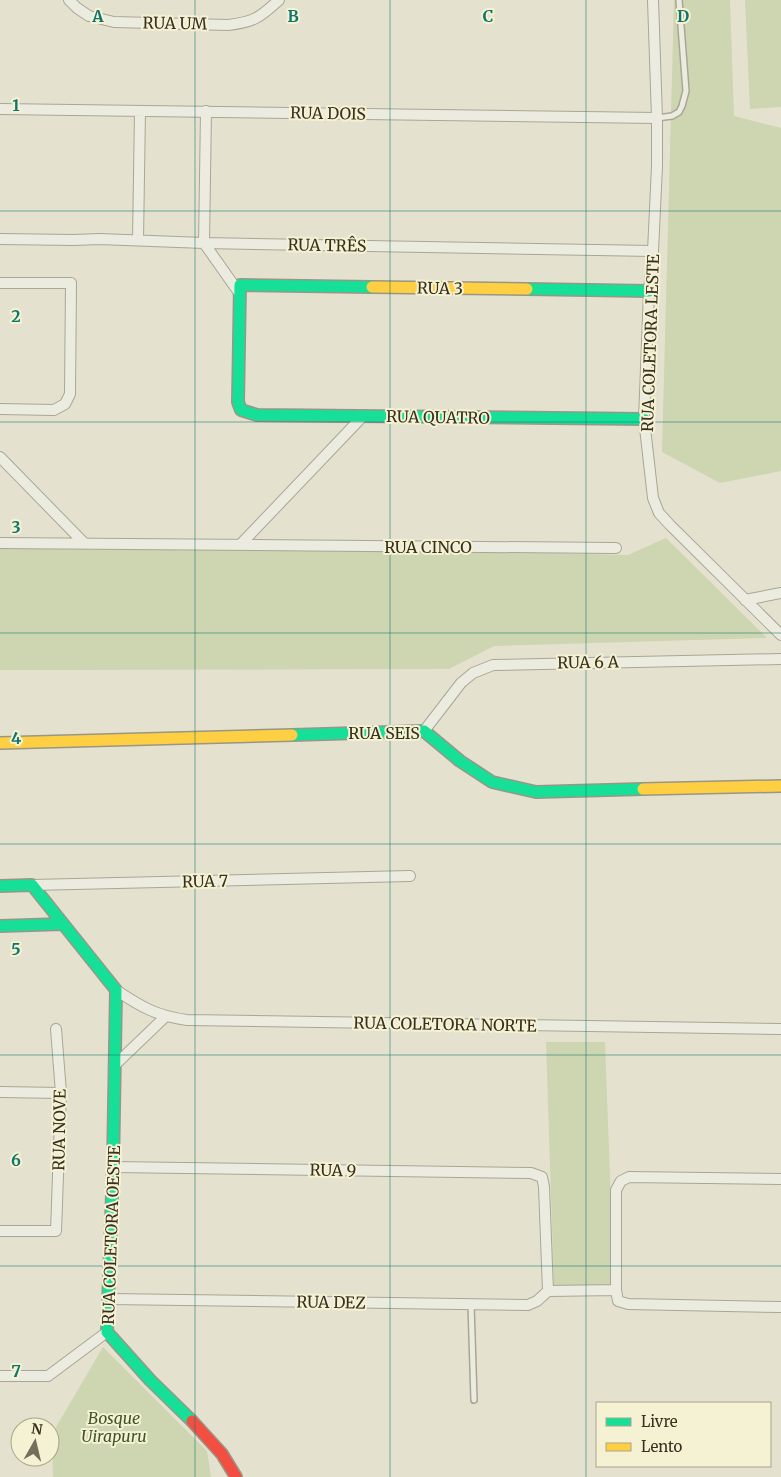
<svg xmlns="http://www.w3.org/2000/svg" width="781" height="1477" font-family="Merriweather,serif">
	<rect width="100%" height="100%" fill="#e4e2ce"/>
	<path fill="#cdd5b1" d="M 674,0 L 730,0 L 734,116 L 781,128 L 781,471 L 720,483 L 662,452 Z
		M 745,0 L 781,0 L 781,107 L 750,109 Z
		M 666,538 L 767,638 L 494,646 L 449,669 L 0,670 L 0,541 L 628,555 Z
		M 546,1042 L 605,1042 L 614,1286 L 554,1287 Z
		M 103,1347 L 207,1451 L 211,1477 L 53,1477 L 52,1434 Z"/>
	<g fill="none" stroke-linecap="round" stroke-linejoin="round">
		<g stroke="#a9a697" stroke-width="8">
			<path id="lane" d="M 657,118 L 672,116 L 679,112 L 682,106 L 686,91 L 679,0
				M 471,1304 L 474,1400"/>
		</g>
		<g stroke="#a9a697" stroke-width="12">
			<path id="street" d="M 69,0 L 77,8 L 89,16 L 114,22 L 228,25 C 255,22 260,17 279,0
				M 653,0 L 657,118 L 657,166 L 653,251 L 649,291 L 644,419 L 653,498 L 659,513 L 670,525 L 781,635
				M 0,109 L 657,118
				M 206,111 L 204,243 L 240,294
				M 0,239 L 74,240 L 99,239 L 204,243 L 653,251
				M 138,240 L 140,111
				M 0,283 L 71,283 L 70,394 L 65,404 L 54,410 L 0,409
				M 0,457 L 85,544
				M 0,543 L 616,548
				M 240,545 L 363,416
				M 745,600 L 781,593
				M 424,731 L 461,683 L 473,673 L 493,665 L 781,659
				M 32,885 L 410,876
				M 116,990 C 141,1007 157,1016 187,1020 L 781,1029
				M 116,1064 L 165,1017
				M 0,1092 L 61,1093
				M 113,1167 L 531,1173 L 542,1177 L 544,1187 L 548,1291
				M 781,1179 L 629,1177 L 621,1181 L 616,1190 L 616,1290 L 618,1301 L 628,1304 L 781,1307
				M 0,1231 L 56,1231 L 61,1093 L 56,1029
				M 548,1291 L 616,1290
				M 109,1299 L 528,1305 L 537,1301 L 548,1291
				M 0,1376 L 48,1376 L 107,1332"/>
		</g>
		<g stroke="#999686" stroke-width="14">
			<path id="fast" d="M 372,287 L 240,285 L 238,402 L 241,410 L 257,415 L 644,419
				M 527,289 L 649,291
				M 292,735 L 424,731 L 460,761 L 492,782 L 536,792 L 643,789
				M 0,886 L 32,885 L 116,990 L 113,1167 L 107,1332 L 150,1380 L 192,1421
				M 0,926 L 63,924"/>
		</g>
		<g stroke="#999686" stroke-width="14">
			<path id="slow" d="M 372,287 L 527,289
				M 0,743 L 292,735
				M 643,789 L 781,786"/>
		</g>
		<g stroke="#999686" stroke-width="14">
			<path id="jam" d="M 192,1421 L 222,1454 L 236,1477"/>
		</g>
		<use href="#lane" stroke="#ecebdf" stroke-width="5"/>
		<use href="#street" stroke="#ecebdf" stroke-width="10"/>
		<use href="#fast" stroke="#16e098" stroke-width="11"/>
		<use href="#slow" stroke="#ffcf43" stroke-width="11"/>
		<use href="#jam" stroke="#f24e42" stroke-width="11"/>
	</g>
	<path fill="none" stroke="#0f766e" stroke-width="1" stroke-opacity="0.55" d="M 195,0 L 195,1477M 390,0 L 390,1477M 586,0 L 586,1477M 0,211 L 781,211M 0,422 L 781,422M 0,633 L 781,633M 0,844 L 781,844M 0,1055 L 781,1055M 0,1266 L 781,1266"/>
	<g text-anchor="middle" dominant-baseline="central" stroke-width="4" stroke-linejoin="round" paint-order="stroke">
		<g font-size="16" fill="#38301f" stroke="#f5f2d4">
			<text transform="translate(175 23) rotate(1)">RUA UM</text>
			<text transform="translate(328 113) rotate(1)">RUA DOIS</text>
			<text transform="translate(327 245) rotate(1)">RUA TRÊS</text>
			<text transform="translate(440 288) rotate(1)">RUA 3</text>
			<text transform="translate(650 343) rotate(-88)">RUA COLETORA LESTE</text>
			<text transform="translate(438 417) rotate(1)">RUA QUATRO</text>
			<text x="428" y="547">RUA CINCO</text>
			<text transform="translate(588 662) rotate(-1)">RUA 6 A</text>
			<text x="384" y="733">RUA SEIS</text>
			<text transform="translate(205 881) rotate(-1)">RUA 7</text>
			<text transform="translate(445 1024) rotate(1)">RUA COLETORA NORTE</text>
			<text transform="translate(59 1130) rotate(-89)">RUA NOVE</text>
			<text transform="translate(333 1170) rotate(1)">RUA 9</text>
			<text transform="translate(111 1235) rotate(-88)">RUA COLETORA OESTE</text>
			<text transform="translate(331 1302) rotate(1)">RUA DEZ</text>
		</g>
		<g font-size="16" font-style="italic" fill="#3f5426" stroke="#f5f2d4">
			<text x="114" y="1418">Bosque<tspan x="114" dy="18">Uirapuru</tspan></text>
		</g>
	</g>
	<g font-size="16" text-anchor="middle" font-weight="bold" fill="#0f766e" stroke="#f5f2d4" stroke-width="4" stroke-linejoin="round" paint-order="stroke">
		<text x="98" y="22">A</text>
		<text x="293" y="22">B</text>
		<text x="488" y="22">C</text>
		<text x="683" y="22">D</text>
		<text x="16" y="111">1</text>
		<text x="16" y="322">2</text>
		<text x="16" y="533">3</text>
		<text x="16" y="744">4</text>
		<text x="16" y="955">5</text>
		<text x="16" y="1166">6</text>
		<text x="16" y="1377">7</text>
	</g>
	<rect x="596" y="1402" width="175" height="65" fill="#f5f2d4" stroke="#a9a48c"/>
	<rect x="606" y="1418" width="25" height="8" fill="#16e098" stroke="#a9a48c"/>
	<text x="641" y="1427" font-size="15" fill="#38301f">Livre</text>
	<rect x="606" y="1443" width="25" height="8" fill="#ffcf43" stroke="#a9a48c"/>
	<text x="641" y="1452" font-size="15" fill="#38301f">Lento</text>
	<g transform="translate(35 1442) rotate(8)"><circle r="24" fill="#f5f2d4" stroke="#a9a48c"/>
	<path d="M0-4L9 19L0 12L-9 19Z" fill="#746e5c"/>
	<text y="-8" font-size="14" font-weight="bold" text-anchor="middle" fill="#38301f">N</text>
	</g>
</svg>
